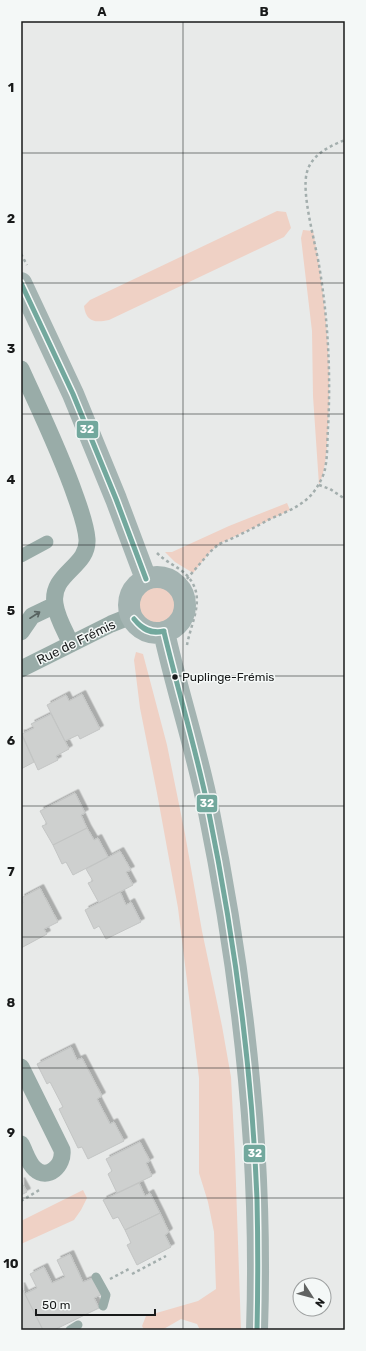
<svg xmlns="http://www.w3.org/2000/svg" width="366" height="1351" font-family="Rubik,sans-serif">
	<defs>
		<filter id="shadow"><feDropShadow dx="3.5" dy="-3.5" stdDeviation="0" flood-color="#0004"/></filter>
	</defs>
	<rect width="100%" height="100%" fill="#e8eae9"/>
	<path fill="#efd1c5" d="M 277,211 L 286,212 L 291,228 L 284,237 L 109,320 C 95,323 86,322 84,306 L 90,300 Z
		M 303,230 L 313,231 C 325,295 332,359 328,425 C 327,445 327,466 319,485 L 313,396 L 312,331 L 301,238 Z
		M 287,503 L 290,510 L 219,544 L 210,552 L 193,573 L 175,562 L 165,552 L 172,552 L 229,526 Z
		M138 604a19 19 0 1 1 38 0a19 19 0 1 1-38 0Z
		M 136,652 L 143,654 L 167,745 L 185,834 L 202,931 L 222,1026 L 231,1077 L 235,1156 L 241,1330 L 200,1330 L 197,1324 L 181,1319 L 162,1330 L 144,1330 L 142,1326 L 146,1316 L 198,1301 L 216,1289 L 214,1232 L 208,1202 L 199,1173 L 199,1078 L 178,908 L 157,793 L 140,708 L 134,660 Z
		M 83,1190 L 87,1198 L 81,1210 L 74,1220 L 21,1244 L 21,1221 Z"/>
	<path fill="#ced0cf" stroke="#c3c5c4" filter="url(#shadow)" d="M 82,694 L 100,729 L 80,739 L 78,735 L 65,741 L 47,705 L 66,695 L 69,701 Z
		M 51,714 L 69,749 L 56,756 L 58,760 L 38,770 L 22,734 L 34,728 L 31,724 Z
		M 21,733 L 34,762 L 21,769 Z
		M 75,793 L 85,813 L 81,815 L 87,828 L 53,845 L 42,826 L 47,824 L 40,811 Z
		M 87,828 L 94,840 L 98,838 L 108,857 L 73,875 L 66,862 L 62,864 L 53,845 Z
		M 120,851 L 131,870 L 126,872 L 133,885 L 99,903 L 88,883 L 93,881 L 86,869 Z
		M 40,888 L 58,922 L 44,929 L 47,934 L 21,948 L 21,904 L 23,903 L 21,898 Z
		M 120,892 L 126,905 L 131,902 L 141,922 L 106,939 L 99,926 L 94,929 L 85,910 Z
		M 71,1047 L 77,1060 L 82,1058 L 102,1096 L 97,1099 L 110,1124 L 114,1122 L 124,1141 L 88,1159 L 82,1147 L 78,1148 L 59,1109 L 63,1107 L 50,1082 L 47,1084 L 37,1064 Z
		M 140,1142 L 150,1161 L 146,1163 L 152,1176 L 117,1193 L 108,1174 L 112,1171 L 106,1159 Z
		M 21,1181 L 27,1192 L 21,1195 Z
		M 139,1183 L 145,1196 L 150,1193 L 160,1213 L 125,1230 L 118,1217 L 113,1219 L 103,1200 Z
		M 160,1213 L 169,1232 L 165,1235 L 171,1247 L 137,1265 L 127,1245 L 131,1243 L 125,1230 Z
		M 70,1254 L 83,1282 L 93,1278 L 101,1295 L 94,1298 L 99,1308 L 54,1330 L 43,1330 L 25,1294 L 37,1288 L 30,1274 L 44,1267 L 52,1283 L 65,1277 L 57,1260 Z
		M 21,1286 L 43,1330 L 21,1330 Z"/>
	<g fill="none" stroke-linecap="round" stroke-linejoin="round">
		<path stroke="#a3aead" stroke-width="2.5" stroke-dasharray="3 3" stroke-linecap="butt" d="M 21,254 L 27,265
			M 319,485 L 330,489 L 345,499
			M 157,553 C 165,561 174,565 182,571 C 209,593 192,618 187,645
			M 179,588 L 210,552 L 219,544 C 236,537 252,529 268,520 C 283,513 301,507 312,494 C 317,488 321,481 324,473 C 328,459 327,442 328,428 C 331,373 328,318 319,265 C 315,241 301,193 307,172 C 312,154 330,146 345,140
			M 21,1201 L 41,1189
			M 132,1274 L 166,1256
			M 110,1279 L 129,1269"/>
		<path stroke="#99aca8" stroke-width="9" d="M 96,1277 L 106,1295 L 103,1306
			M 70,1330 L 78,1325"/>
		<path stroke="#99aca8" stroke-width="13" d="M 21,556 L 47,542"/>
		<path stroke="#99aca8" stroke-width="17" d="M 21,369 C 40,411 60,452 75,495 C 80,509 86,525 87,539 C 89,567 50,573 55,604 C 57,618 65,631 71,644
			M 21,632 L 32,616 L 55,605
			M 21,669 L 111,624 L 131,616
			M 21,1067 L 62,1150 C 64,1165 48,1181 35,1169 C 28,1163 25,1151 21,1144"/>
		<path stroke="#a4b4b2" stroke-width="22" d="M 21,283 L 73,394 L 116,499 L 146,579
			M129 605a28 28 0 1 1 56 0a28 28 0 1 1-56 0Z
			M 164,632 C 177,691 196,748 208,807 C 243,979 263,1154 257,1330"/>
		<g stroke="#f4f8f7" stroke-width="8">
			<path id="bus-1" d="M 21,283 L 73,394 L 116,499 L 146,579
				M 134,619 C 141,628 152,634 164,631
				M 134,619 C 142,629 150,635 164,631
				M 164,632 C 178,691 196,749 208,808 C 234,936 252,1067 257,1199 C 258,1242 258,1286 257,1330"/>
		</g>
		<use href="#bus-1" stroke="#72a89d" stroke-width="5"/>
	</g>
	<defs><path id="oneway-shaft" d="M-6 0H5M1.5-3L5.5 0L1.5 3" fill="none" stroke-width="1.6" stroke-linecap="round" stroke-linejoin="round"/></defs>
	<use stroke="#586361" href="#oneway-shaft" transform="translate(35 615) rotate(-33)"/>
	<path fill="none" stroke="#181a1a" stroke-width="1" stroke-opacity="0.55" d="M 183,21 L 183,1330M 21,153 L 345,153M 21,283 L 345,283M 21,414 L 345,414M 21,545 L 345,545M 21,676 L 345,676M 21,806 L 345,806M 21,937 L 345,937M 21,1068 L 345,1068M 21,1198 L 345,1198"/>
	<circle fill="#181a1a" stroke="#f4f8f7" stroke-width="1.5" cx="175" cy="677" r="3.5"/>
	<g text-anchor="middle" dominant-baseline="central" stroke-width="3" stroke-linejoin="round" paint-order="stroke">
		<g font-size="12" fill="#181a1a" stroke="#f4f8f7" text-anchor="start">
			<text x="182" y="677">Puplinge-Frémis</text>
		</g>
		<g font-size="13" fill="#181a1a" stroke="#f4f8f7">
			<text transform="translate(76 642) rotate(-26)">Rue de Frémis</text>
		</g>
	</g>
	<g stroke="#f4f8f7" stroke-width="1.5">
		<rect x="76" y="420" width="23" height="19" rx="4" fill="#72a89d"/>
		<rect x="196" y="794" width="22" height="19" rx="4" fill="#72a89d"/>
		<rect x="243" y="1144" width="23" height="19" rx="4" fill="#72a89d"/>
	</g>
	<g font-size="11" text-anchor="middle" font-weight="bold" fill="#fff">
		<text x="87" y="433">32</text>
		<text x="207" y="807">32</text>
		<text x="255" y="1157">32</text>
	</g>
	<rect width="366" height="1351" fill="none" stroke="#f4f8f7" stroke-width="44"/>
	<g transform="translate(312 1297) rotate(126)"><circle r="19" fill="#f4f8f7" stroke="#9c9f9f"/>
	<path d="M0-3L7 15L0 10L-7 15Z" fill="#616362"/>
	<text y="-6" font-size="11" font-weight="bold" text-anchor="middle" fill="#181a1a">N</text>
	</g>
	<path d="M36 1309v6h119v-6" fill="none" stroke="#181a1a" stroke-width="2"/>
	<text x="42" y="1309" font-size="12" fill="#181a1a" stroke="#f4f8f7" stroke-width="3" paint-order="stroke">50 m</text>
	<rect x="22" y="22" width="322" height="1307" fill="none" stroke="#181a1a" stroke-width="1.5"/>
	<g font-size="13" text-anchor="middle" font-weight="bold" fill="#181a1a">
		<text x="102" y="16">A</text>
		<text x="264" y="16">B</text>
		<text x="11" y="92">1</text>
		<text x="11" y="223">2</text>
		<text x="11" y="353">3</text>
		<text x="11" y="484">4</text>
		<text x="11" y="615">5</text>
		<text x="11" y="745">6</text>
		<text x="11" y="876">7</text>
		<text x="11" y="1007">8</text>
		<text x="11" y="1137">9</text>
		<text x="11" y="1268">10</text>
	</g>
</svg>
